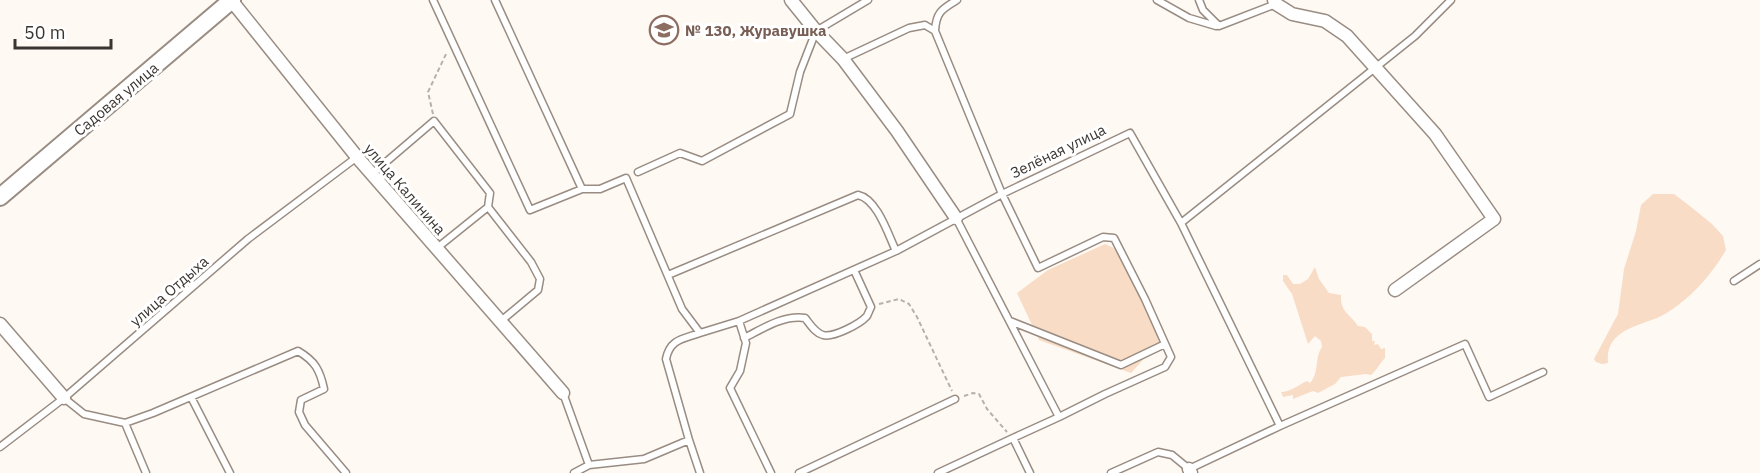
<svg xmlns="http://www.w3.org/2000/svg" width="1760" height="473" font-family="'IBM Plex Sans',sans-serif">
	<rect width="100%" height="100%" fill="#fff9f4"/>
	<path fill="#f8dcc5" d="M 1653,194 L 1674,194 L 1691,207 L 1712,224 L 1723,236 L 1726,250 C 1713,272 1698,290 1677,306 C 1671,310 1664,315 1657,318 C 1634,327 1605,332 1608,363 L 1602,364 L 1596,362 L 1594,359 L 1618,314 L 1624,269 L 1636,231 L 1641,205 Z
		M 1105,244 L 1114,248 L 1120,256 L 1161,340 L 1131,373 L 1039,340 L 1017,293 L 1048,270 Z
		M 1315,267 L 1319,279 L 1329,293 L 1341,295 C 1340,312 1350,314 1358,326 L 1365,327 L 1372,334 L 1372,341 L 1375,341 L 1374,345 L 1378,344 L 1381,349 L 1385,348 L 1385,358 C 1379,364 1377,370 1371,375 L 1366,374 L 1341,377 L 1335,384 L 1318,393 L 1313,391 L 1293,399 L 1293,395 L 1283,397 L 1281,392 C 1291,392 1298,385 1307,381 L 1310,383 C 1320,372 1314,358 1322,347 L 1321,341 L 1315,336 L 1308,344 L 1292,294 L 1283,281 L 1283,275 L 1287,275 L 1293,284 L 1300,284 L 1308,279 Z"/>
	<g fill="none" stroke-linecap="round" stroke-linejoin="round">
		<g stroke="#998c82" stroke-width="9">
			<path id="service" d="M 433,0 L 530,210 L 582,189 L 600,189 L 626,178 L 682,309 L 700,333 L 739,321
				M 495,0 L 582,189
				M 1157,0 L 1189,18 L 1216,26
				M 1199,0 L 1203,10 L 1219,26 L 1276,4
				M 935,31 C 936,12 942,9 957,0
				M 843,59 L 909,28 L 925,25 L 935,31 L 1002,194 L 1038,268 L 1103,237 L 1114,238 L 1145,299 L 1171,357 L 1165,367 L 1105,394 L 1059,417 L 956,218
				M 638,172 L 680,153 L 702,161 L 790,114 L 800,72 L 816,31 L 868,0
				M 372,174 L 434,121 L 490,193 L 488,207 L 531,262 L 540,279 L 538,290 L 501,321
				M 1181,223 L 1415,36 L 1451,0
				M 437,248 L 488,207
				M 668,275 L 858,195 C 877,199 888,234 896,251
				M 1734,281 L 1760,264
				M 1010,321 L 1121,365 L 1165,344
				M 744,338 C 764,328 783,315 805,318 C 810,324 815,333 823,335 C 833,338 860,324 867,316 C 868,314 870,309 871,307 L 854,270
				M 563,393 L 589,465
				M 191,397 L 230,473
				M 64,398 L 84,414 L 125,423 L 153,413 L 298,351 C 315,361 320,370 324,389 L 301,400 L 299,412 L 305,425 L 346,473
				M 125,423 L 146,473
				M 1280,426 L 1465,344 L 1489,397 L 1543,372
				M 1013,438 L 1059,417
				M 689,440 L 666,359 C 670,339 683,339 700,333
				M 0,447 L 64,398 L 248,239 L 357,157
				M 574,473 L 589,465 L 644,459 L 689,440 L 700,473
				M 771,473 L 730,388 L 740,371 L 746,343 L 739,321 L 896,251 L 1002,194 L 1130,133 L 1181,223 L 1280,426 L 1189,469 L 1172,455 L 1158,452 L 1111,473
				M 799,473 L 955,399
				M 938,473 L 1013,438 L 1030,473"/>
		</g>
		<g stroke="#998c82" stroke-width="15">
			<path id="minor" d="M 231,0 L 357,157 L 563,393
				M 791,0 L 816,31 L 843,59 L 897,131 L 956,218
				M 1274,0 L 1276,4 L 1292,14 L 1325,21 L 1347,36 L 1435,134 L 1494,219 L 1395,290
				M 0,324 L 64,398
				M 1189,469 L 1191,473"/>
		</g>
		<g stroke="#998c82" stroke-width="20">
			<path id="tertiary" d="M 0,197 L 232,0"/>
		</g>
		<path stroke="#b7b1ad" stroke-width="2" stroke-dasharray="4.5 3" stroke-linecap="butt" d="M 433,114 L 428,92 L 447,52
			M 879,304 L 899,299 L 909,304 L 917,317 L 952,391
			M 964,396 L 973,393 L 979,394 L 987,409 L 1007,432"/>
		<use href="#service" stroke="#fff" stroke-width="6"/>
		<use href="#minor" stroke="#fff" stroke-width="12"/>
		<use href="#tertiary" stroke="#fff" stroke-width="16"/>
	</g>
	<defs>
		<g id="school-ring" transform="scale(1.5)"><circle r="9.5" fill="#fff" stroke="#8d6e63" stroke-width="1.5"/><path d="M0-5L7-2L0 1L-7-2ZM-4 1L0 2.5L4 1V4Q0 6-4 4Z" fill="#8d6e63"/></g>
	</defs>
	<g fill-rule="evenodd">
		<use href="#school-ring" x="664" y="30"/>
	</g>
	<g text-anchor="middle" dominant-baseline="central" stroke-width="6" stroke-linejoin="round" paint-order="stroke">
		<g font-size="15" font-weight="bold" fill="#785e54" stroke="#fff" text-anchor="start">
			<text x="685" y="30">№ 130, Журавушка</text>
		</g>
		<g font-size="15" fill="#3b3531" stroke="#fff">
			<text transform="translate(116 99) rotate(-40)">Садовая улица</text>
			<text transform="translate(1058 151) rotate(-26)">Зелёная улица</text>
			<text transform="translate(405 189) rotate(49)">улица Калинина</text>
			<text transform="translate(169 291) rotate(-41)">улица Отдыха</text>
		</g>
	</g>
	<path d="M15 39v9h96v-9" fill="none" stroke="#3b3531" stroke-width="3"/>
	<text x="24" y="39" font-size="18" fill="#3b3531" stroke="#ffffff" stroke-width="4.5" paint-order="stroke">50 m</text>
</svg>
